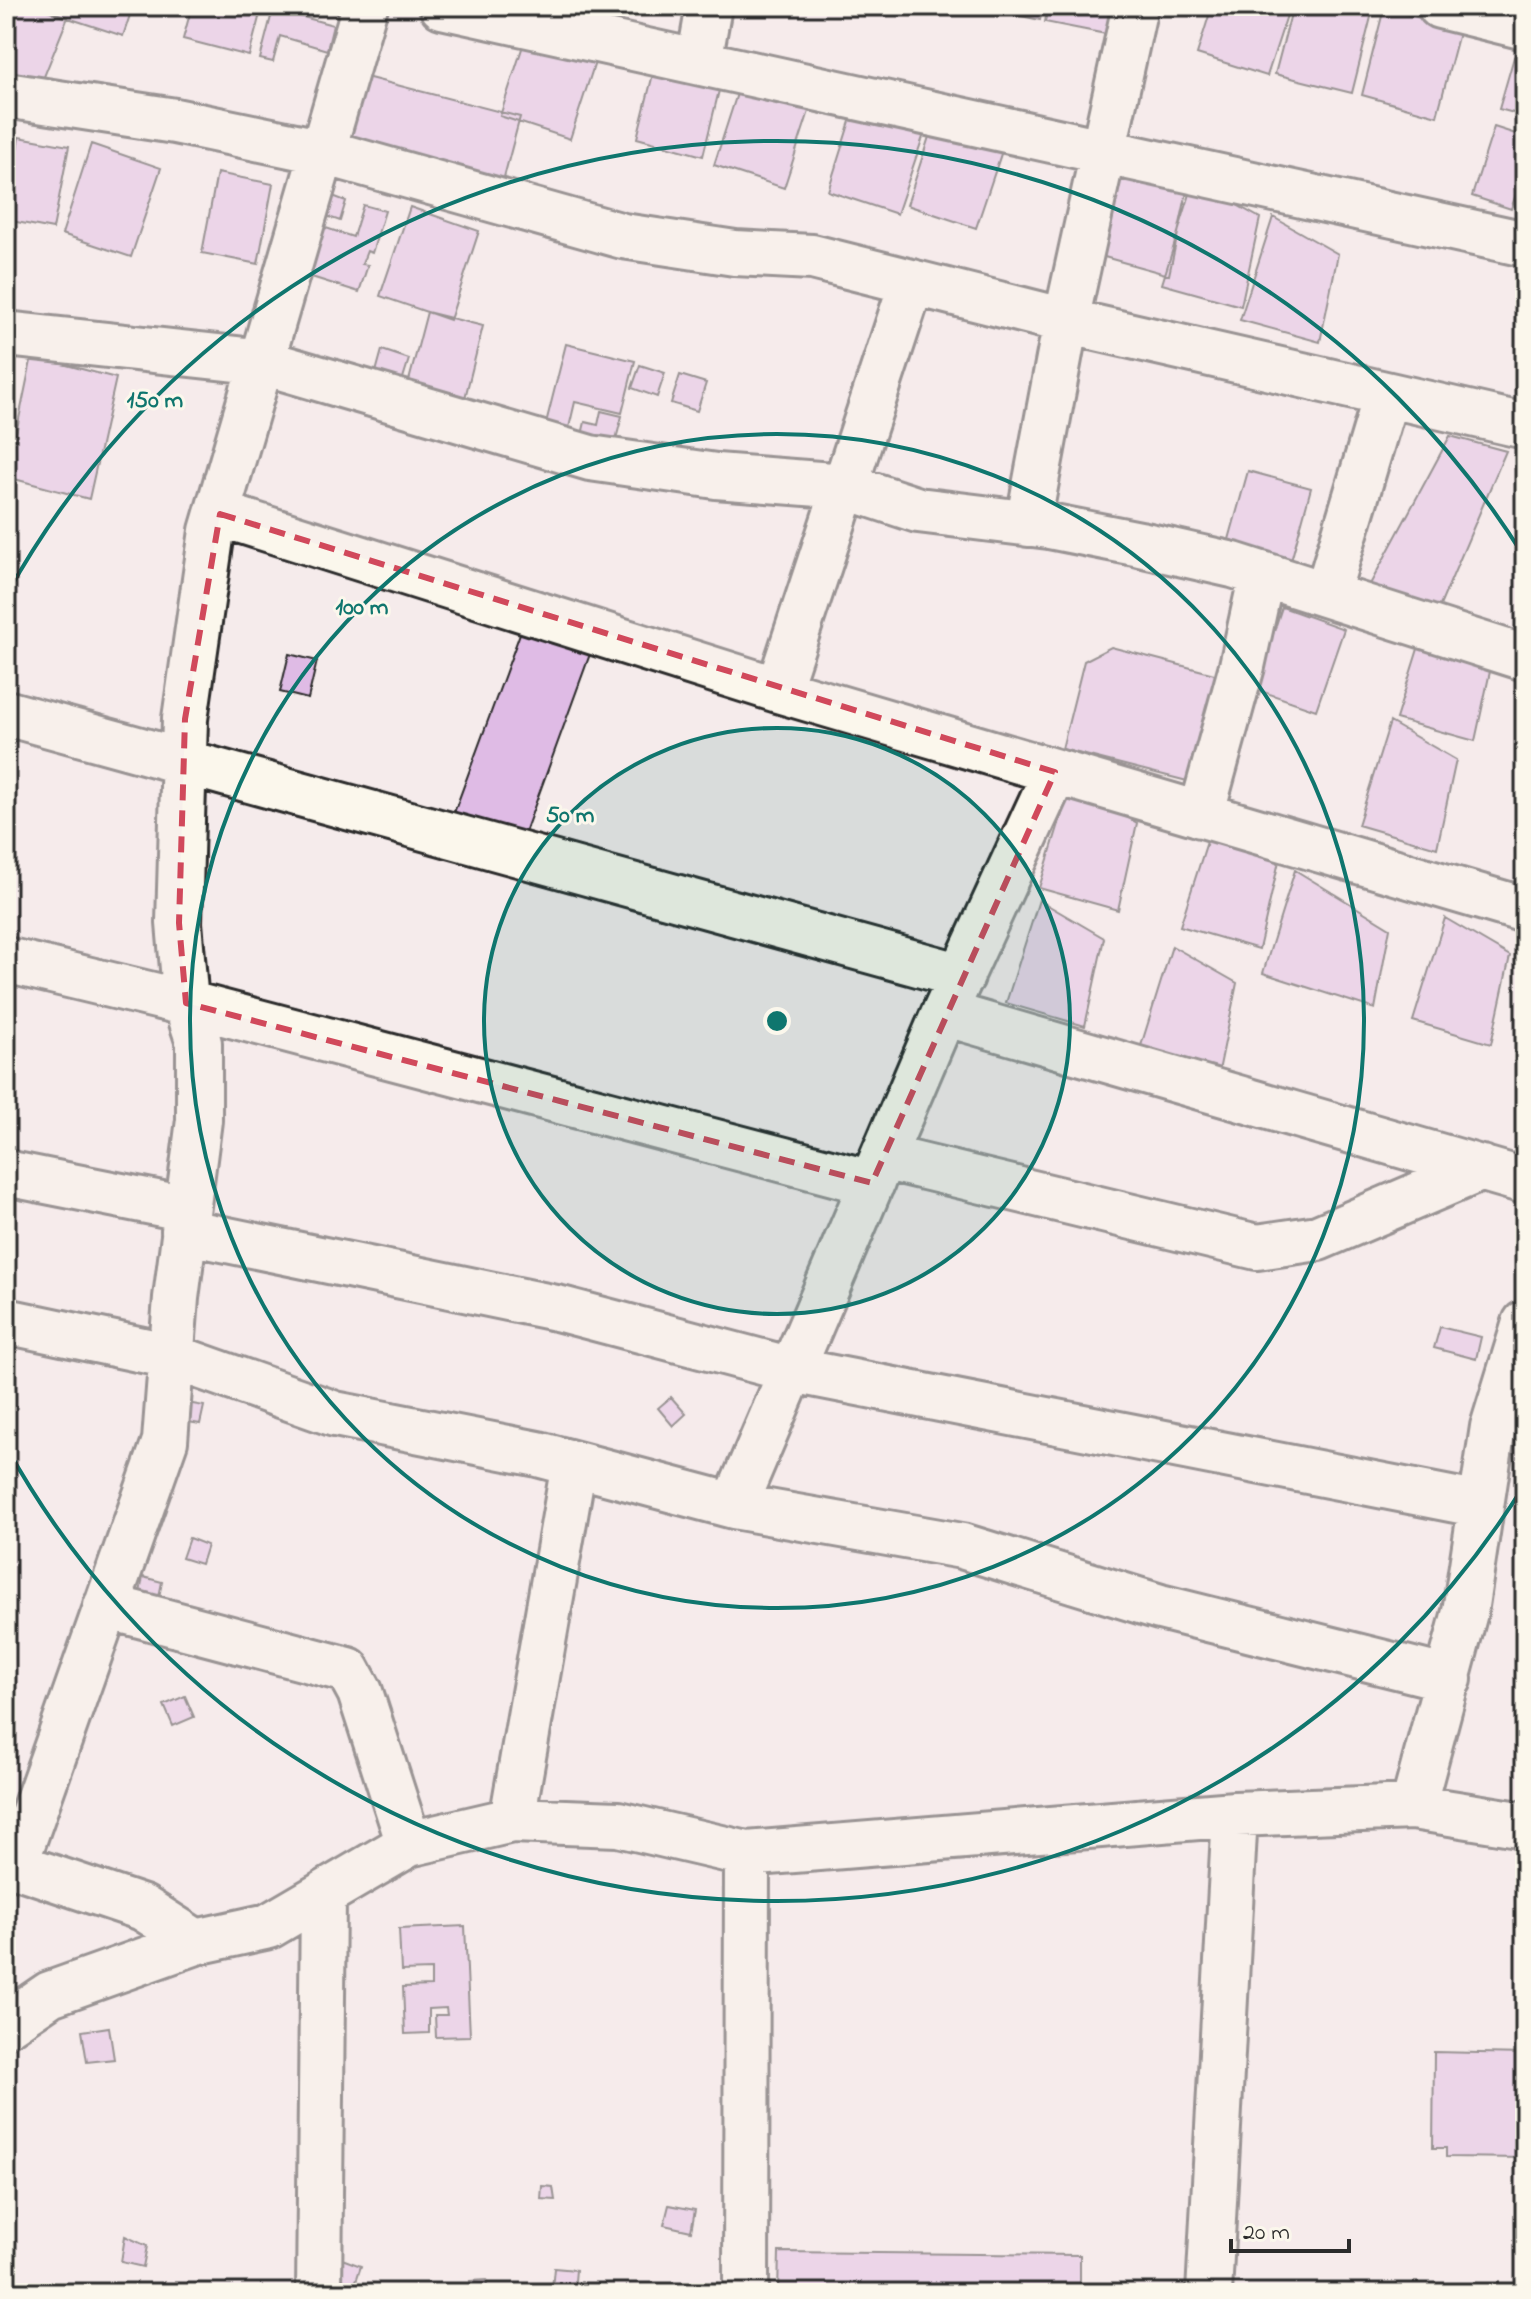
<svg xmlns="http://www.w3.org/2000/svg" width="1531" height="2299" font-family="'Indie Flower',sans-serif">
	<rect width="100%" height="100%" fill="#f5ebeb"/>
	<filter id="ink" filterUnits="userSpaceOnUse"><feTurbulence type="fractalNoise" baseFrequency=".0125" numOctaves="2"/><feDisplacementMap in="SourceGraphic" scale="16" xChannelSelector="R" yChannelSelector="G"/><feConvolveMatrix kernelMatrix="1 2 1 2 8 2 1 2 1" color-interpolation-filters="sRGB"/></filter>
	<g filter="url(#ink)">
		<path fill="#dfbbe5" stroke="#2b2b2b" stroke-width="2" d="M 6,6 L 35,6 L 68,17 L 39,89 L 6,77 Z
			M 55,6 L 133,6 L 123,36 L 53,13 Z
			M 192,6 L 262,6 L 249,56 L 183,39 Z
			M 534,6 L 611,6 L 603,29 Z
			M 975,6 L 1043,6 L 1040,20 Z
			M 1048,6 L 1112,6 L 1106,34 L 1045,22 Z
			M 1212,6 L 1290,6 L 1267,76 L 1197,54 Z
			M 1293,6 L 1373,9 L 1352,93 L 1275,74 Z
			M 1384,8 L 1460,29 L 1437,116 L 1362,95 Z
			M 273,9 L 333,25 L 327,50 L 280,36 L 273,62 L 260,59 Z
			M 529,27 L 599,50 L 570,139 L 500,116 Z
			M 1514,57 L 1525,61 L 1525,116 L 1499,109 Z
			M 657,58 L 723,74 L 703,156 L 637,138 Z
			M 743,75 L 813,99 L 784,188 L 714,165 Z
			M 362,76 L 520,117 L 503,181 L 340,149 Z
			M 856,102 L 927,125 L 897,214 L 828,191 Z
			M 936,115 L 1006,139 L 976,228 L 907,205 Z
			M 1494,127 L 1525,137 L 1525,167 L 1511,209 L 1472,196 Z
			M 19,137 L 69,146 L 53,229 L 6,220 Z
			M 91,144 L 161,168 L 131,257 L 62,234 Z
			M 1116,163 L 1188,187 L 1169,275 L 1090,253 Z
			M 217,173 L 273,184 L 258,264 L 202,253 Z
			M 1194,181 L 1260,218 L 1241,306 L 1162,284 Z
			M 330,195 L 346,201 L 340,221 L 323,215 Z
			M 363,205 L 385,211 L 372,253 L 367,251 L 362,264 L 368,265 L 359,292 L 302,274 L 317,225 L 353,237 Z
			M 410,207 L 479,231 L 450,320 L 380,296 Z
			M 1273,217 L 1338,254 L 1320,342 L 1240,320 Z
			M 427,312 L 483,326 L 465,398 L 405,396 Z
			M 566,344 L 635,361 L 622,413 L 575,402 L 568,432 L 545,427 Z
			M 382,350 L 409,359 L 399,391 L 373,383 Z
			M 32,356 L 116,378 L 89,499 L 7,477 Z
			M 640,365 L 665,373 L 657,397 L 632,388 Z
			M 680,375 L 706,383 L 697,411 L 671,403 Z
			M 601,411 L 622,416 L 614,447 L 581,439 L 585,422 L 598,425 Z
			M 1450,436 L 1506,451 L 1434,620 L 1367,590 Z
			M 1248,471 L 1311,488 L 1288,572 L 1225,554 Z
			M 1282,607 L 1344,629 L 1316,710 L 1255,689 Z
			M 522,628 L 590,654 L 520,846 L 451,821 Z
			M 1423,633 L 1494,653 L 1475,741 L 1396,719 Z
			M 1111,647 L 1222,676 L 1195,783 L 1062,749 L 1084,661 Z
			M 289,654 L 317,661 L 308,699 L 280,692 Z
			M 1390,722 L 1456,760 L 1437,848 L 1358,825 Z
			M 1071,785 L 1137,823 L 1118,910 L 1039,888 Z
			M 1213,823 L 1279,861 L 1259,949 L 1180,926 Z
			M 1295,870 L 1390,928 L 1375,1009 L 1263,973 Z
			M 1039,900 L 1104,938 L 1085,1026 L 1006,1003 Z
			M 1445,918 L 1510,956 L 1491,1044 L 1413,1021 Z
			M 1172,946 L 1237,983 L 1219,1071 L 1140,1049 Z
			M 1440,1327 L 1481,1337 L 1476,1359 L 1434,1348 Z
			M 671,1397 L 686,1414 L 673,1426 L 658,1408 Z
			M 187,1403 L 204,1406 L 200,1424 L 183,1421 Z
			M 189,1538 L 207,1545 L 201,1564 L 182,1558 Z
			M 143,1577 L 162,1582 L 158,1602 L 139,1598 Z
			M 185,1696 L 194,1717 L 173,1726 L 164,1705 Z
			M 465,1926 L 470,2036 L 436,2037 L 435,2015 L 447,2015 L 446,2008 L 429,2009 L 429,2033 L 405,2034 L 403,1987 L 431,1986 L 431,1970 L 401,1971 L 399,1929 Z
			M 109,2027 L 114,2059 L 87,2062 L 82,2031 Z
			M 1434,2052 L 1525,2054 L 1525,2158 L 1446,2157 L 1446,2148 L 1433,2148 Z
			M 542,2186 L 553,2187 L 555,2200 L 541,2199 Z
			M 669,2205 L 695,2210 L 691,2231 L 664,2225 Z
			M 125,2236 L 147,2246 L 143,2267 L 121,2262 Z
			M 779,2252 L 1080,2255 L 1080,2293 L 778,2293 Z
			M 342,2259 L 361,2266 L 353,2290 L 334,2284 Z
			M 554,2268 L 576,2270 L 574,2292 L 552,2289 Z
			M 486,2280 L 488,2293 L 471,2293 L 470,2281 Z"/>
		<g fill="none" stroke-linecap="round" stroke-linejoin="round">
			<g stroke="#2b2b2b" stroke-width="50">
				<path id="minor" d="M 442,6 L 1525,244
					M 1440,6 L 1525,27
					M 699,62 L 709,6
					M 6,95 L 175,121 L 324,152 L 623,236 L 735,253 L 812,257 L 1066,321 L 1525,426
					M 6,334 L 263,362 L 590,458 L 716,476 L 845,486 L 918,510 L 1049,526 L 1140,544 L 1233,565 L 1525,658
					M 220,514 L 778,690 L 1525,910
					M 1028,524 L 1066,321 L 1135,6
					M 1327,593 L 1386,396
					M 778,690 L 912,282
					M 6,713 L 962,976
					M 1201,815 L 1242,666 L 1262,574
					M 6,960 L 186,1003 L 872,1183
					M 944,1013 L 1525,1181
					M 883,1157 L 1257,1247 L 1318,1238 L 1482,1168
					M 6,1173 L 187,1209
					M 184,1231 L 561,1309 L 792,1370 L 1481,1505
					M 6,1321 L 171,1356 L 335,1414 L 538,1454 L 734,1506 L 962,1546 L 1160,1607 L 1449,1679
					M 1525,1323 L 1493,1427 L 1465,1612 L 1413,1807 L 1525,1825
					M 734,1506 L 944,1013 L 1055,772
					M 106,1606 L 348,1670 L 360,1692 L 409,1844
					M 512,1820 L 574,1464
					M 6,1862 L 143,1908 L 196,1942 L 269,1926 L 409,1844 L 512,1820 L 618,1824 L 747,1854 L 1235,1814 L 1413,1807
					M 15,1865 L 165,1441 L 176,1298 L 199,1120 L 199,1043 L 186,1003 L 179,923 L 185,719 L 212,531 L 365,6
					M 6,2024 L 50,1994 L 196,1942
					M 319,2293 L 323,1898
					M 746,2293 L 747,1854
					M 1209,2293 L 1235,1814"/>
			</g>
			<use href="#minor" stroke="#fbf7ec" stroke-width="44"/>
		</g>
	</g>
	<path d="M0 0H1531V2299H0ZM 220,514 L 1055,772 L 872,1183 L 186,1003 L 179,923 L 185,719 Z" fill="#f5ebeb" fill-opacity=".55" fill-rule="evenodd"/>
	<path fill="none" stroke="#d1495b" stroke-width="6" stroke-dasharray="16 10" stroke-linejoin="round" d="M 220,514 L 1055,772 L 872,1183 L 186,1003 L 179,923 L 185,719 Z"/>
	<circle cx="777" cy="1021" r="293" fill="#0f766e" fill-opacity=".12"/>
	<g fill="none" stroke="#0f766e" stroke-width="4">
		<circle cx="777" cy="1021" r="293"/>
		<circle cx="777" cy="1021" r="587"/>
		<path d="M1523 1487A880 880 0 0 1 7 1448M7 594A880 880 0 0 1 1523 555"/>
	</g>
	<circle cx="777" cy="1021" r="12" fill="#0f766e" stroke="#fbf7ec" stroke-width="4"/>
	<g font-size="24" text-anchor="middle" font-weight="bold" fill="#0f766e" stroke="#fbf7ec" stroke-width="6" stroke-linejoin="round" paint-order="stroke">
		<text x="155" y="407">150 m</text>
		<text x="362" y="614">100 m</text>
		<text x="570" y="822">50 m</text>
	</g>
	<rect width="1531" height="2299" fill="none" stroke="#fbf7ec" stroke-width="32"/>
	<rect x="16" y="16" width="1499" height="2267" fill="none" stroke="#2b2b2b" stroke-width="3" filter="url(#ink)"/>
	<path d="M1231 2239v12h118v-12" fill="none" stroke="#2b2b2b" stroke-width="4"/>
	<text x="1243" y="2239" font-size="24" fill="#2b2b2b" stroke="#fbf7ec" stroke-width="6" paint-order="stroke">20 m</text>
</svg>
